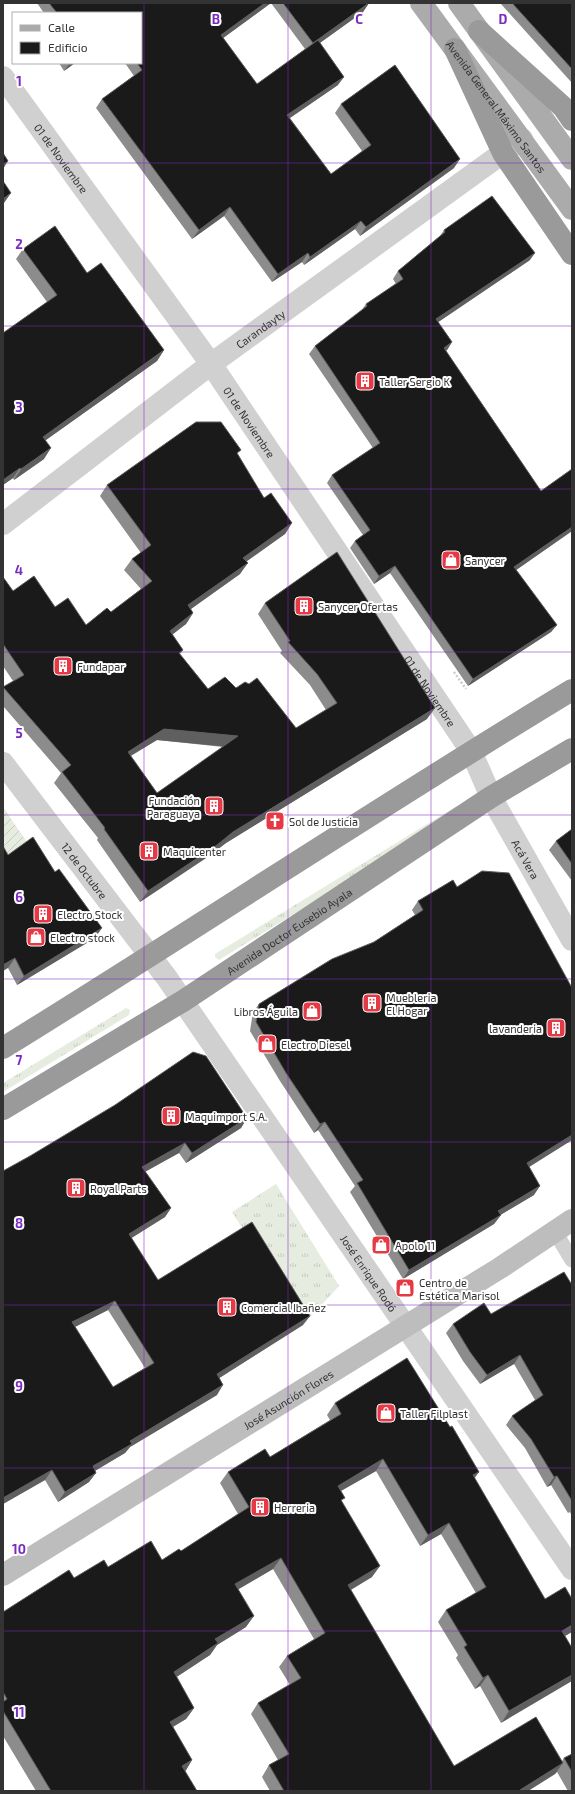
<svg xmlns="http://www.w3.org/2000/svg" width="575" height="1794" font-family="'Exo 2',sans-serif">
	<defs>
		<pattern id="grass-tufts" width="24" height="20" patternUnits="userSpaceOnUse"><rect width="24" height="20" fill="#e6ecdf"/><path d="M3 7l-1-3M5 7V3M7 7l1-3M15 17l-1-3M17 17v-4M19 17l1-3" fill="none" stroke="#c6cbc0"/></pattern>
		<pattern id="garden-furrows" width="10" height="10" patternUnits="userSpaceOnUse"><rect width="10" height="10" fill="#e6ecdf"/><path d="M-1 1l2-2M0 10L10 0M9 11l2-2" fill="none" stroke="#c6cbc0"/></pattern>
	</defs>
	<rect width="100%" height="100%" fill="#fff"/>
	<path fill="url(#grass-tufts)" d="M 455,807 L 458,807 L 459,813 L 219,960 L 215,957 L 215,954 Z
		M 126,1008 L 130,1010 L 129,1015 L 3,1092 L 3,1083 Z
		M 276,1184 L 339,1286 L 303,1325 L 232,1212 Z"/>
	<path fill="url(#garden-furrows)" d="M 3,807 L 29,845 L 3,863 Z"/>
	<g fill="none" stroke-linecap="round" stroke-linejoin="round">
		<path stroke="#cdcdcd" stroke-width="2.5" stroke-dasharray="2 2" stroke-linecap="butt" d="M 454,672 L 466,689"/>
		<path stroke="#d0d0d0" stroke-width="15" d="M 555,1232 L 572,1260"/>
		<g stroke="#d0d0d0" stroke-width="22">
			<path id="s1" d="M 3,77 L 211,364 L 471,751 L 491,797 L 572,940"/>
			<path id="s2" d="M 3,524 L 211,364 L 522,139"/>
			<path id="s3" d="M 3,763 L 167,978 L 572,1569"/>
		</g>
		<path stroke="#bdbdbd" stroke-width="22" id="s4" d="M 3,1575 L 500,1268 L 572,1220"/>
		<g stroke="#ababab" stroke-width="22">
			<path id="s5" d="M 421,3 L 572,209"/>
			<path d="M 459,3 L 572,159"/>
		</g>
		<g stroke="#9a9a9a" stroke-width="22">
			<path d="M 479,31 L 563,107 L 572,120"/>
			<path d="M 455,49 L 503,153 L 572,254"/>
			<path d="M 3,1048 C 194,930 380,806 572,690"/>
			<path id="s6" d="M 3,1109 L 183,1001 L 491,797 L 572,749"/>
		</g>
	</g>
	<path fill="#8c8c8c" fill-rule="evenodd" d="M 37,3 L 369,3 L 363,12 L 320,43 L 338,85 L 290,118 L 331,174 L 362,151 L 335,113 L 341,104 L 454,168 L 360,236 L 355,229 L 304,265 L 302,262 L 272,282 L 224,216 L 192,239 L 96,108 L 102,99 L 134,76 L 125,63 L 141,63 L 141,13 L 44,13 ZM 271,3 L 305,49 L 257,84 L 223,38 Z
		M 501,3 L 572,3 L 572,83 L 501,4 Z
		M 59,63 L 75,63 L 64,71 Z
		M 444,230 L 530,260 L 438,322 L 452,342 L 447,350 L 446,351 L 541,491 L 572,469 L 572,531 L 516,570 L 557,625 L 551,632 L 468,686 L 390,573 L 374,584 L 350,548 L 355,541 L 363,535 L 327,483 L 332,475 L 373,448 L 309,354 L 315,346 L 361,311 L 366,304 L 396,284 L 393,279 L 398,271 L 440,236 Z
		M 23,249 L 87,273 L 164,350 L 157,361 L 46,440 L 44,459 L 14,480 L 13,478 L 3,485 L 3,333 L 47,302 L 16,259 Z
		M 238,455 L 264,498 L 292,523 L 285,534 L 246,561 L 240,574 L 191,609 L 193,613 L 186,624 L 172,634 L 183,650 L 180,654 L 208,689 L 236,688 L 296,728 L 326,710 L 310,685 L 280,653 L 282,651 L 258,614 L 265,603 L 427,719 L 226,843 L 209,856 L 140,902 L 97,840 L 98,838 L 54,783 L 61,773 L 3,706 L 3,687 L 13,681 L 3,666 L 3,577 L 13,591 L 55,607 L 86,625 L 111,612 L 141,589 L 124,570 L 132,559 L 141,553 L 100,496 L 107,485 ZM 157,740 L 223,747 L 157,793 L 131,756 Z
		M 572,829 L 572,881 L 549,850 L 556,841 Z
		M 8,855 L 95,938 L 17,985 L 8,968 Z
		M 457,887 L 572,988 L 572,1140 L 529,1167 L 534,1195 L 500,1215 L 501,1215 L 494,1224 L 403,1279 L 350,1192 L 355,1186 L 318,1130 L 314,1133 L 280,1081 L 250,1031 L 253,1012 L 259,1004 L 374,942 L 415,915 L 412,910 L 418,901 Z
		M 247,1118 L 241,1128 L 186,1163 L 179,1153 L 145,1171 L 171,1208 L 165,1217 L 131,1238 L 158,1280 L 303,1325 L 219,1378 L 217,1395 L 130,1447 L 125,1453 L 95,1471 L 89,1482 L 58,1502 L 45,1480 L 3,1504 L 3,1171 ZM 108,1310 L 145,1368 L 113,1387 L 75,1327 Z
		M 572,1285 L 572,1517 L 570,1512 L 568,1513 L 551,1485 L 547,1487 L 525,1448 L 506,1425 L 512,1416 L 535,1400 L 514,1364 L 480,1384 L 463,1361 L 446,1333 L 453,1324 L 491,1314 Z
		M 335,1403 L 474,1478 L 545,1599 L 572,1599 L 572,1632 L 565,1636 L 501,1723 L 480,1686 L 475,1689 L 456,1658 L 458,1655 L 438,1622 L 446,1610 L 476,1593 L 441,1534 L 420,1546 L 376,1471 L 341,1491 L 342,1502 L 372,1577 L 351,1590 L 454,1766 L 562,1761 L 564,1758 L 572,1754 L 572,1791 L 568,1791 L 557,1772 L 555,1774 L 528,1791 L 270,1791 L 262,1777 L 269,1765 L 278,1760 L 251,1714 L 258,1703 L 290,1685 L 279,1667 L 287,1656 L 314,1639 L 273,1569 L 238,1589 L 246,1627 L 217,1645 L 210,1655 L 176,1677 L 194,1708 L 186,1719 L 173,1727 L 192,1760 L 185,1771 L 197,1791 L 36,1791 L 3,1736 L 3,1612 L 74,1578 L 108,1567 L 162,1560 L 181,1551 L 238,1514 L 220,1483 L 228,1472 L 270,1457 L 330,1420 L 327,1415 Z"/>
	<path fill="#5f5f5f" d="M 265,3 L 271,3 L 215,44 L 221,35 Z
		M 369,3 L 363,12 L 307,52 L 313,43 Z
		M 70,63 L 75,63 L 64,71 Z
		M 344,77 L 338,85 L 281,124 L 287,115 Z
		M 460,159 L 454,168 L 360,236 L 366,227 Z
		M 8,161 L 3,169 L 3,165 Z
		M 11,193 L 4,203 L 3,204 L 3,199 Z
		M 230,207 L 224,216 L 192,239 L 199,230 Z
		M 361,221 L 355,229 L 304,265 L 310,257 Z
		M 308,253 L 302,262 L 272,282 L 278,274 Z
		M 535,253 L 530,260 L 431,327 L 436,319 Z
		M 452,342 L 447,350 L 438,355 L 444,348 Z
		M 164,350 L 157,361 L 36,447 L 43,437 Z
		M 51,448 L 44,459 L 14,480 L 21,469 Z
		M 20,468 L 13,478 L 3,485 L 3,480 Z
		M 292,523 L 285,534 L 236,569 L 243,558 Z
		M 572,527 L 572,531 L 509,575 L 514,567 Z
		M 248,563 L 240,574 L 181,616 L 188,605 Z
		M 395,566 L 390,573 L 374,584 L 379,576 Z
		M 193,613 L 186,624 L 163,642 L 170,631 Z
		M 557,625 L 551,632 L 468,686 L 473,679 Z
		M 435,708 L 427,719 L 226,843 L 209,856 L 140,902 L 148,891 L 233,832 Z
		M 164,729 L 238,736 L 230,747 L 157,740 L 120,762 L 128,752 Z
		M 102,928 L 95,938 L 17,985 L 24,976 Z
		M 15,958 L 8,968 L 3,971 L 3,965 Z
		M 247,1118 L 241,1128 L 186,1163 L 192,1153 Z
		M 325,1122 L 318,1130 L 314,1133 L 320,1124 Z
		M 572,1135 L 572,1140 L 521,1172 L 527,1163 Z
		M 185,1143 L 179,1153 L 136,1177 L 142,1167 Z
		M 540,1186 L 534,1195 L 492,1220 L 498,1211 Z
		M 171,1208 L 165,1217 L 122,1244 L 129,1234 Z
		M 501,1215 L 494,1224 L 403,1279 L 409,1270 Z
		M 115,1301 L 108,1310 L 65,1332 L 72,1322 Z
		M 310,1316 L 303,1325 L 210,1384 L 217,1374 Z
		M 520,1355 L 514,1364 L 480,1384 L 487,1375 Z
		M 223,1385 L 217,1395 L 130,1447 L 125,1453 L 86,1476 L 93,1466 L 130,1441 Z
		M 383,1459 L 376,1471 L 330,1497 L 338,1486 Z
		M 52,1470 L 45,1480 L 3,1504 L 3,1498 Z
		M 479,1472 L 471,1483 L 473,1475 Z
		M 96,1473 L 89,1482 L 58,1502 L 65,1492 Z
		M 557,1476 L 551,1485 L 547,1487 L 554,1477 Z
		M 449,1523 L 441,1534 L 420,1546 L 428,1535 Z
		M 281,1558 L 273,1569 L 227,1596 L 235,1584 Z
		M 380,1566 L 372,1577 L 340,1596 L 348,1585 Z
		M 254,1616 L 246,1627 L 217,1645 L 210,1655 L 166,1684 L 174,1672 L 215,1639 Z
		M 572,1625 L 572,1632 L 554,1642 L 562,1631 Z
		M 488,1675 L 480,1686 L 475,1689 L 483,1678 Z
		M 572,1675 L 572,1681 L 501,1723 L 509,1711 Z
		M 194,1708 L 186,1719 L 162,1733 L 170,1722 Z
		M 192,1760 L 185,1772 L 182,1766 Z
		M 563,1763 L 555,1774 L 528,1791 L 519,1791 L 520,1790 Z"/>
	<path fill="#1a1a1a" stroke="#5f5f5f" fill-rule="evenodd" d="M 49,3 L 265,3 L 221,35 L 257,84 L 318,40 L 344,77 L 287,115 L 331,174 L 371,145 L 341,104 L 395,65 L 460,159 L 366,227 L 361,221 L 310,257 L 308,253 L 278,274 L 230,207 L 199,230 L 102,99 L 142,70 L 137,63 L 141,63 L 141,13 L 57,13 Z
		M 283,3 L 369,3 L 313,43 Z
		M 512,3 L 572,3 L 572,69 Z
		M 3,153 L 8,161 L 3,165 Z
		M 3,181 L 11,193 L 3,199 Z
		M 492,196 L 535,253 L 436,319 L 452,342 L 444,348 L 541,491 L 572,469 L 572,527 L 514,567 L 557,625 L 473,679 L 395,566 L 379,576 L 355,541 L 370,530 L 332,475 L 380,443 L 315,346 L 367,306 L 366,304 L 403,279 L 398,271 L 445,232 L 444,230 Z
		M 55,226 L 87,273 L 101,263 L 164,350 L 43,437 L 51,448 L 21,469 L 20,468 L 3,480 L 3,333 L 57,295 L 23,249 Z
		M 196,422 L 221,422 L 241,450 L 237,453 L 264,498 L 271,493 L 292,523 L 243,558 L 248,563 L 188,605 L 193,613 L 170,631 L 183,650 L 179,653 L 208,689 L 225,677 L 236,688 L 245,682 L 249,684 L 257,678 L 296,728 L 337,703 L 317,674 L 288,642 L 290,641 L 265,603 L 337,552 L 435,708 L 233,832 L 217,845 L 148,891 L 104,829 L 105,828 L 62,772 L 71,765 L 3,687 L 24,675 L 3,644 L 3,577 L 13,591 L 34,576 L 55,607 L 68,598 L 86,625 L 107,608 L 111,612 L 152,581 L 132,559 L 151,545 L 107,485 ZM 164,729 L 238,736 L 157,793 L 128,752 Z
		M 572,829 L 572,864 L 556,841 Z
		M 33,837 L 55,872 L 59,869 L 102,928 L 24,976 L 15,958 L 3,965 L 3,846 L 8,855 Z
		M 482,871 L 509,873 L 572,988 L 572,1135 L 527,1163 L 540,1186 L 498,1211 L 501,1215 L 409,1270 L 357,1183 L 363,1180 L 325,1122 L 320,1124 L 286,1073 L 256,1022 L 259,1004 L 332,959 L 374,942 L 423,910 L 418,901 L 453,880 L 457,887 Z
		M 193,1052 L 206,1056 L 247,1118 L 192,1153 L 185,1143 L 142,1167 L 171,1208 L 129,1234 L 158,1280 L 252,1222 L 310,1316 L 217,1374 L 223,1385 L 130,1441 L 132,1444 L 93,1466 L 96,1473 L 65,1492 L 52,1470 L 3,1498 L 3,1171 L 30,1156 L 115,1105 ZM 115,1301 L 154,1363 L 113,1387 L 72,1322 Z
		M 564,1272 L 572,1285 L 572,1501 L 557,1476 L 554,1477 L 531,1439 L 512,1416 L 543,1395 L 520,1355 L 487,1375 L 470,1352 L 453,1324 L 484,1303 L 491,1314 Z
		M 407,1358 L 450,1427 L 452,1426 L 479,1472 L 473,1475 L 545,1599 L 565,1587 L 572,1599 L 572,1625 L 562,1631 L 572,1648 L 572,1675 L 509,1711 L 488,1675 L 483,1678 L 464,1647 L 467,1645 L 446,1610 L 486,1587 L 449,1523 L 428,1535 L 383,1459 L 338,1486 L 345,1498 L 341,1500 L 380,1566 L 348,1585 L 454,1766 L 536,1717 L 563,1763 L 520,1790 L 521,1791 L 284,1791 L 269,1765 L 289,1754 L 258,1703 L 301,1678 L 287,1656 L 325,1633 L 281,1558 L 235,1584 L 254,1616 L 215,1639 L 218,1643 L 174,1672 L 194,1708 L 170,1722 L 192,1760 L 182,1766 L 197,1791 L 56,1791 L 55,1790 L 54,1791 L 51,1791 L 3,1711 L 3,1702 L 7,1699 L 3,1692 L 3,1612 L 69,1570 L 74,1578 L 104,1560 L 108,1567 L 151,1541 L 162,1560 L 179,1549 L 181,1551 L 249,1507 L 228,1472 L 265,1449 L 270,1457 L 341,1414 L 335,1403 Z
		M 572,1754 L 572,1772 L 564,1758 Z"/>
	<path fill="none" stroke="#7b2cbf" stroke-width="1" stroke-opacity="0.55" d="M 144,3 L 144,1791M 288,3 L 288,1791M 431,3 L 431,1791M 3,163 L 572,163M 3,326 L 572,326M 3,489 L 572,489M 3,652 L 572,652M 3,815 L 572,815M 3,979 L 572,979M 3,1142 L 572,1142M 3,1305 L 572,1305M 3,1468 L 572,1468M 3,1631 L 572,1631"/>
	<defs>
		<g id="building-square" transform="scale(1)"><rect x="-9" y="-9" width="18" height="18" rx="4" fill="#e63946" stroke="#fff"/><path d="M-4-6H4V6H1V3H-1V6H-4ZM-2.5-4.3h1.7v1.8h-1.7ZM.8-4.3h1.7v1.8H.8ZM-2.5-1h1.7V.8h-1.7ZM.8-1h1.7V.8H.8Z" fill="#fff"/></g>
		<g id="shop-square" transform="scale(1)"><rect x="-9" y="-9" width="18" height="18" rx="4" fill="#e63946" stroke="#fff"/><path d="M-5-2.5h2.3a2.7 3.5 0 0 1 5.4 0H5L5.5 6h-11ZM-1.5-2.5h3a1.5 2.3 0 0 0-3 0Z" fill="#fff"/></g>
		<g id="church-square" transform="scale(1)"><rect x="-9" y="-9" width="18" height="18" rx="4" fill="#e63946" stroke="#fff"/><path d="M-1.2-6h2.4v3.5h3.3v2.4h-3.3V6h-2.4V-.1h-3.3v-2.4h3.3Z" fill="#fff"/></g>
	</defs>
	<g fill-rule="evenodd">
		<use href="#building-square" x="365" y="381"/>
		<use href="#shop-square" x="451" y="560"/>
		<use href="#building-square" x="304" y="606"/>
		<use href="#building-square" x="63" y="666"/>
		<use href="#building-square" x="214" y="806"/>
		<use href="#church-square" x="275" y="821"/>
		<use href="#building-square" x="149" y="851"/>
		<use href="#building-square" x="43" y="914"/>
		<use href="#shop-square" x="36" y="937"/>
		<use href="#building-square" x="372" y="1003"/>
		<use href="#shop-square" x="312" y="1011"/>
		<use href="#building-square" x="556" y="1028"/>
		<use href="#shop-square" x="267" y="1044"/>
		<use href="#building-square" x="171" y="1116"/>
		<use href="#building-square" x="76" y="1188"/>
		<use href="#shop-square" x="381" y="1245"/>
		<use href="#shop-square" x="405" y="1288"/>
		<use href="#building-square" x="227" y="1307"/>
		<use href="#shop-square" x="386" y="1413"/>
		<use href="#building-square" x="260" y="1507"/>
	</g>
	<g text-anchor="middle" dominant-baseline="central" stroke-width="4" stroke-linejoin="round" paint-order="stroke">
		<g font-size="11" fill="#333" stroke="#fff">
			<text stroke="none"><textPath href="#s5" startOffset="128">Avenida General Máximo Santos</textPath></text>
			<text stroke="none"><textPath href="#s1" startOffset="100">01 de Noviembre</textPath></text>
			<text stroke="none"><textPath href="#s2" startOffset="323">Carandayty</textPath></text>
			<text stroke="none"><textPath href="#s1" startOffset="424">01 de Noviembre</textPath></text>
			<text stroke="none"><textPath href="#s1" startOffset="748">01 de Noviembre</textPath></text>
			<text stroke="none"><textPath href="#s1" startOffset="942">Acá Vera</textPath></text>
			<text stroke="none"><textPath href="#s3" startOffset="135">12 de Octubre</textPath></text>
			<text stroke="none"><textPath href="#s6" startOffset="337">Avenida Doctor Eusebio Ayala</textPath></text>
			<text stroke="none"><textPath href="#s3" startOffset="628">José Enrique Rodó</textPath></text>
			<text stroke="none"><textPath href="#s4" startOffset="335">José Asunción Flores</textPath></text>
		</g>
		<g font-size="11" fill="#333" stroke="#fff" text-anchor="start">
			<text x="379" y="381">Taller Sergio K</text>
			<text x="465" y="560">Sanycer</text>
			<text x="318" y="606">Sanycer Ofertas</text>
			<text x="77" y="666">Fundapar</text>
			<text x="200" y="800" text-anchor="end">Fundación<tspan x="200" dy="13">Paraguaya</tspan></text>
			<text x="289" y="821">Sol de Justicia</text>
			<text x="163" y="851">Maquicenter</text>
			<text x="57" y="914">Electro Stock</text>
			<text x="50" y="937">Electro stock</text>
			<text x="386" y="997">Muebleria<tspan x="386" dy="13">El Hogar</tspan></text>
			<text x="298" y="1011" text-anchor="end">Libros Águila</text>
			<text x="542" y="1028" text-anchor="end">lavanderia</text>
			<text x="281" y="1044">Electro Diesel</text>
			<text x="185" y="1116">Maquimport S.A.</text>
			<text x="90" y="1188">Royal Parts</text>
			<text x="395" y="1245">Apolo 11</text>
			<text x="419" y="1282">Centro de<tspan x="419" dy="13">Estética Marisol</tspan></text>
			<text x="241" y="1307">Comercial Ibañez</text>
			<text x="400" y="1413">Taller Filplast</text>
			<text x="274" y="1507">Herreria</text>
		</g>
	</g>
	<g font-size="13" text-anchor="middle" font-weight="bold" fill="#7b2cbf" stroke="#fff" stroke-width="4" stroke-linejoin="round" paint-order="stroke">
		<text x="216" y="24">B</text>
		<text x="359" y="24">C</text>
		<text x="503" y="24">D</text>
		<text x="19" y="86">1</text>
		<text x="19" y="249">2</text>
		<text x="19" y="412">3</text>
		<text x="19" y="575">4</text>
		<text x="19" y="738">5</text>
		<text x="19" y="902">6</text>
		<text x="19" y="1065">7</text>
		<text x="19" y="1228">8</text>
		<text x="19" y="1391">9</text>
		<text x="19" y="1554">10</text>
		<text x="19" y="1717">11</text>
	</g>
	<rect width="575" height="1794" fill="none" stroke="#333333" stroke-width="8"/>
	<rect x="12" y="12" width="130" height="52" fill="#ffffff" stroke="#adadad"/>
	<rect x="20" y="25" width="20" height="6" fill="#ababab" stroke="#adadad"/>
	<text x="48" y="32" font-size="12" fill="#333333">Calle</text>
	<rect x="20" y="42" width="20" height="12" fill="#1a1a1a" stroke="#adadad"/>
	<text x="48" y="52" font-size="12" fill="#333333">Edificio</text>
</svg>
